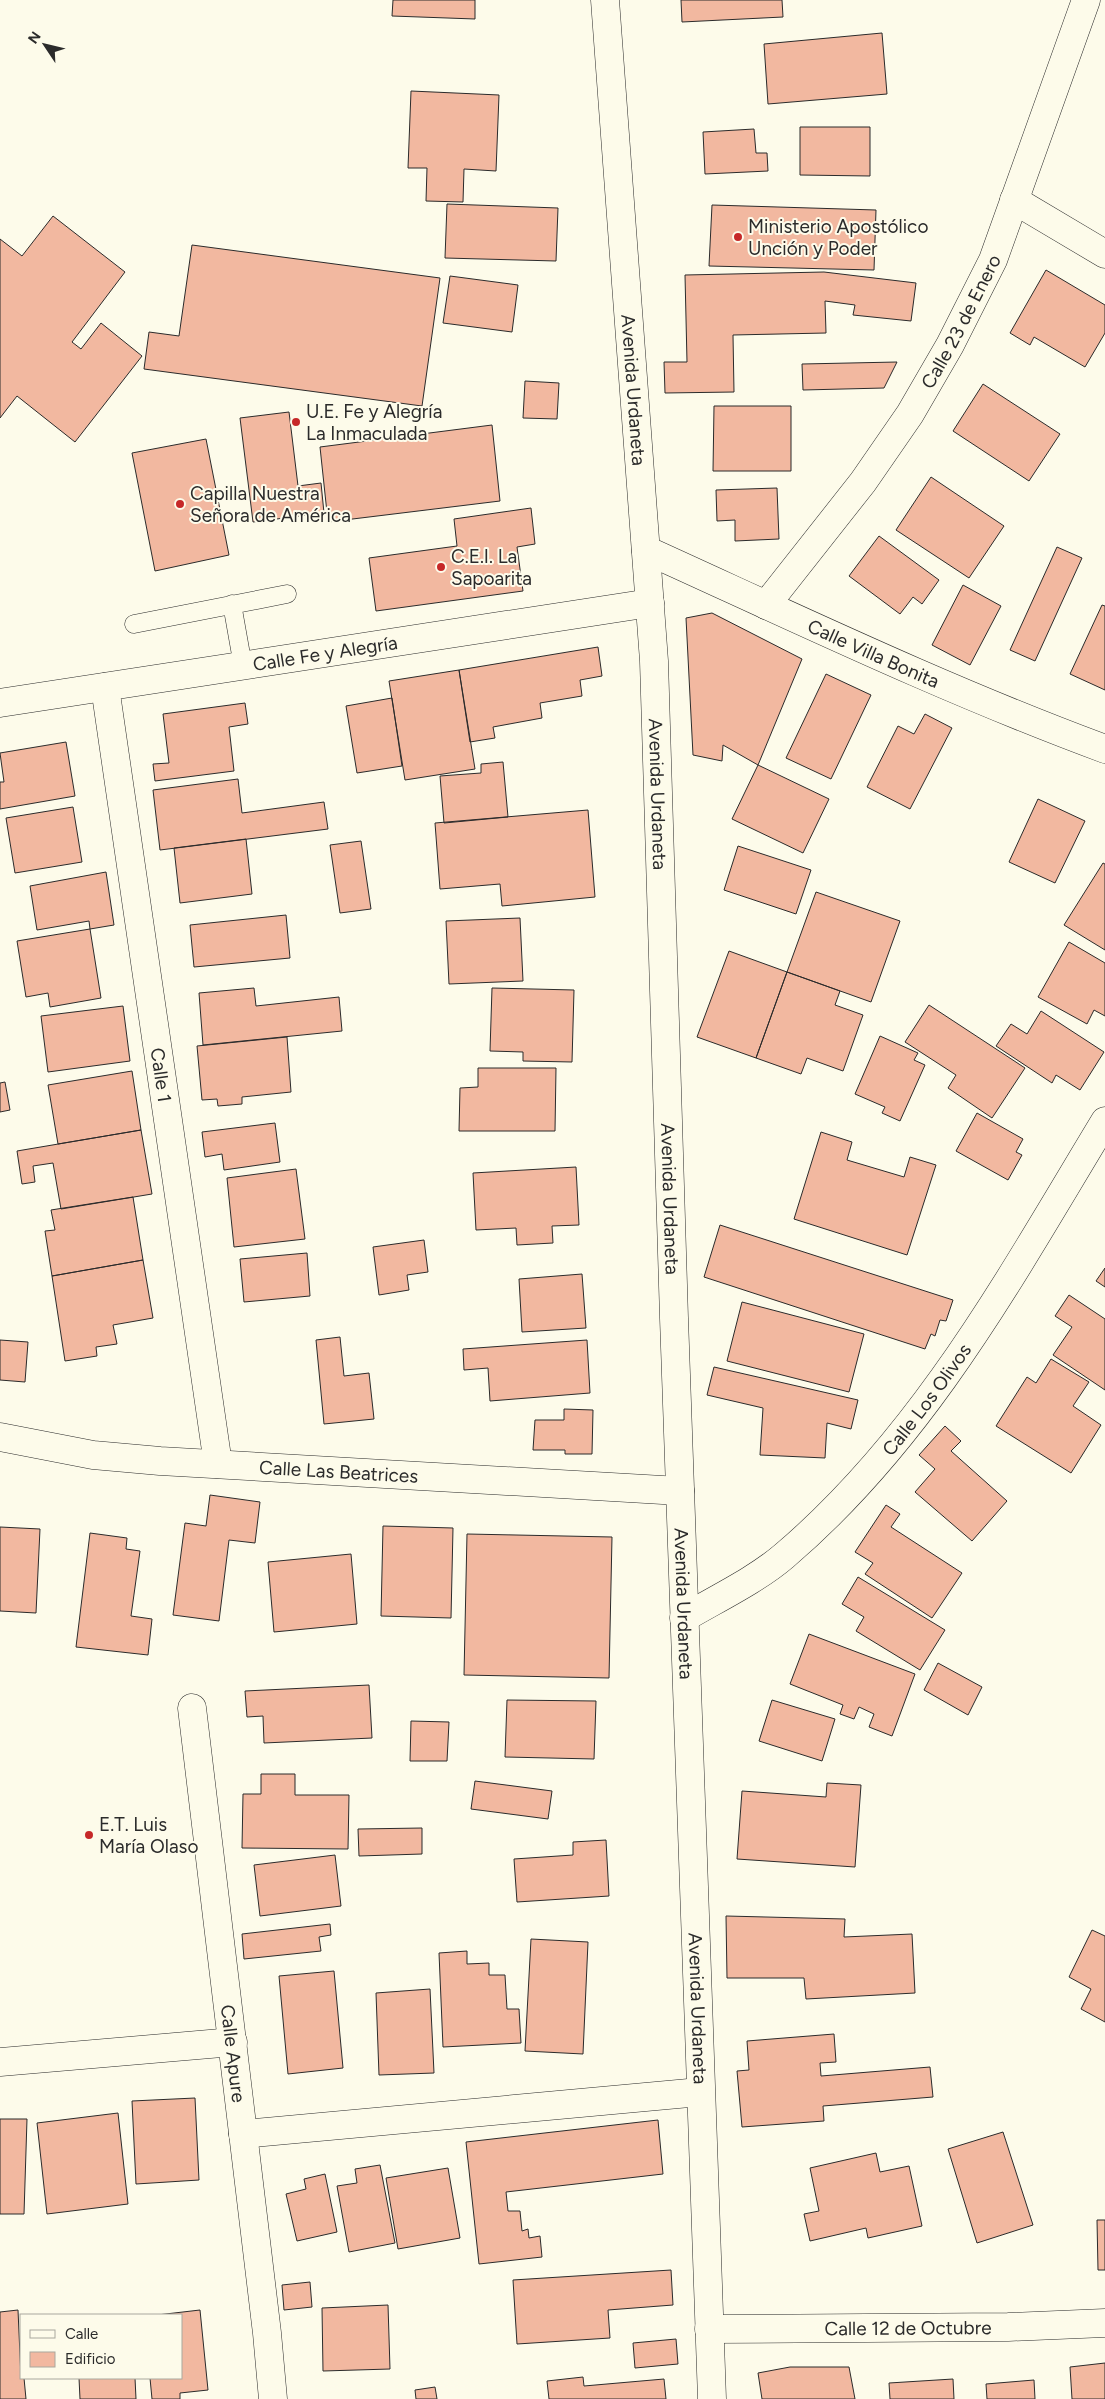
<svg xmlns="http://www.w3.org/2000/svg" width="1105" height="2399" font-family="Figtree,sans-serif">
	<rect width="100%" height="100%" fill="#fdfbea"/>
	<path fill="#f2b8a0" stroke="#2b2b2b" d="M 393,0 L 475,0 L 475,19 L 392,16 Z
		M 681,0 L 782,0 L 783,17 L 682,22 Z
		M 882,33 L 887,94 L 768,104 L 764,44 Z
		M 411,91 L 499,95 L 496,171 L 464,169 L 463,202 L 426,201 L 427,168 L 408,168 Z
		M 800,127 L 870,127 L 870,176 L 800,175 Z
		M 754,129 L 756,153 L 767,153 L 768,171 L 705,174 L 703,132 Z
		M 447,204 L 558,208 L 556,261 L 445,258 Z
		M 712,205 L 876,210 L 874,270 L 709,266 Z
		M 53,216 L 125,272 L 72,342 L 81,349 L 101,323 L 142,356 L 75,442 L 17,396 L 0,418 L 0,239 L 22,256 Z
		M 192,245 L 440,278 L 422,406 L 144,369 L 149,332 L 179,336 Z
		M 1046,270 L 1105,305 L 1105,333 L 1085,367 L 1034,337 L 1030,345 L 1010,333 Z
		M 824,272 L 916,283 L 911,321 L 853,315 L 855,305 L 825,301 L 826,333 L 733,335 L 734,392 L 665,393 L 664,362 L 687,362 L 685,275 Z
		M 450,276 L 518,285 L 512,332 L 443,323 Z
		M 897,362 L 884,388 L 803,390 L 802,364 Z
		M 525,381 L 559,383 L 557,419 L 523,418 Z
		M 983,384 L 1060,434 L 1029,481 L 953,431 Z
		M 714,406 L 791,406 L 791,471 L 713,471 Z
		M 289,412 L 298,486 L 321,483 L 324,513 L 253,522 L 240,418 Z
		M 492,425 L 500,501 L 328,522 L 320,447 Z
		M 206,439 L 229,555 L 155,571 L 132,453 Z
		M 931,477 L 1004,526 L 969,578 L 896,530 Z
		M 777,488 L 779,539 L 735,541 L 735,520 L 717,521 L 716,490 Z
		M 531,508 L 535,544 L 517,547 L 523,591 L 376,611 L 369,558 L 457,546 L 454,519 Z
		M 879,536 L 939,580 L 922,604 L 913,597 L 900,614 L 849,576 Z
		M 1057,547 L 1082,558 L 1035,661 L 1010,650 Z
		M 963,585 L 1001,606 L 970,665 L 932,645 Z
		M 1102,605 L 1105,606 L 1105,690 L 1070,674 Z
		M 712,613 L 802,659 L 758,765 L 723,745 L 722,761 L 693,755 L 686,618 Z
		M 598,647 L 602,676 L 580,680 L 582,696 L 540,703 L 542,718 L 493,727 L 495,738 L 470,742 L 459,670 Z
		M 459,670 L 475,769 L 405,780 L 389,681 Z
		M 826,674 L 871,695 L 831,779 L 786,758 Z
		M 392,698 L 402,766 L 357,773 L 346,706 Z
		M 245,703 L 248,724 L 229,727 L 234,771 L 155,781 L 153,764 L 169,763 L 163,714 Z
		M 925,714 L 952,728 L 910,809 L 867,787 L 898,726 L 914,734 Z
		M 66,742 L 75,796 L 0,809 L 0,782 L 4,782 L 0,753 Z
		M 503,762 L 508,817 L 444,823 L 440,776 L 481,773 L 481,764 Z
		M 758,765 L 829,799 L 803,853 L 732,819 Z
		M 238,779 L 242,813 L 324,802 L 328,829 L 160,850 L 153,790 Z
		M 1038,799 L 1085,821 L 1055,883 L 1009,862 Z
		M 73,807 L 82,862 L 15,873 L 6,818 Z
		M 588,810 L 595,897 L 502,906 L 500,884 L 440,889 L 435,823 Z
		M 246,839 L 252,894 L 180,903 L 174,848 Z
		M 361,841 L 371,909 L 340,913 L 330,845 Z
		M 738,846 L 811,870 L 796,914 L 724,890 Z
		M 1103,863 L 1105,864 L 1105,950 L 1064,925 Z
		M 106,872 L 114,925 L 90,929 L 89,921 L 37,930 L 30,886 Z
		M 816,892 L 900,921 L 871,1002 L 787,972 Z
		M 286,915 L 290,958 L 194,967 L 190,925 Z
		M 520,918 L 523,981 L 449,984 L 446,921 Z
		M 90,929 L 101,998 L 50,1007 L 48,993 L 26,997 L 17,941 Z
		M 1069,942 L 1105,963 L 1105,1016 L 1094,1010 L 1087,1024 L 1038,997 Z
		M 729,951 L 787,972 L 756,1058 L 697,1037 Z
		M 787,972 L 840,991 L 835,1005 L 863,1015 L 843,1071 L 807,1058 L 801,1074 L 756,1058 Z
		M 254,988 L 256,1006 L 339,997 L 342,1031 L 203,1045 L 199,993 Z
		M 492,988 L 574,990 L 572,1062 L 523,1061 L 523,1052 L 490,1051 Z
		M 929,1005 L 1025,1068 L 992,1118 L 948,1088 L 956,1075 L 905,1042 Z
		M 123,1006 L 130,1061 L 48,1072 L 41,1016 Z
		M 1041,1011 L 1104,1052 L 1080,1090 L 1056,1075 L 1052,1083 L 996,1046 L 1011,1024 L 1027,1034 Z
		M 880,1036 L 918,1053 L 914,1060 L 925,1065 L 900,1121 L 882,1113 L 885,1107 L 855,1094 Z
		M 287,1037 L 291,1092 L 242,1097 L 242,1104 L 218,1106 L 217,1099 L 202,1100 L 197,1046 Z
		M 478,1068 L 556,1068 L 555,1131 L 459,1131 L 460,1088 L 478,1087 Z
		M 132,1071 L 141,1130 L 58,1144 L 48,1085 Z
		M 5,1082 L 10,1110 L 0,1112 L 0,1083 Z
		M 977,1113 L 1023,1139 L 1016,1152 L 1022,1155 L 1008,1180 L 956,1151 Z
		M 275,1123 L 280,1162 L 224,1170 L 222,1154 L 205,1157 L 202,1132 Z
		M 141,1130 L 152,1194 L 61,1209 L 53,1163 L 33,1166 L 35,1182 L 22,1184 L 17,1151 Z
		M 821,1132 L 852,1142 L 847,1160 L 904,1177 L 910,1157 L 936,1165 L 907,1255 L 794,1219 Z
		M 576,1167 L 579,1225 L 552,1226 L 553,1243 L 517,1245 L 516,1228 L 476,1230 L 473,1173 Z
		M 296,1169 L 305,1239 L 234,1247 L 227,1178 Z
		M 133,1197 L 143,1260 L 52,1276 L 45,1231 L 55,1230 L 51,1210 Z
		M 720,1225 L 953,1300 L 946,1321 L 940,1320 L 935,1336 L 931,1334 L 925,1349 L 704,1277 Z
		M 424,1240 L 428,1272 L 407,1275 L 409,1290 L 379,1295 L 373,1247 Z
		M 307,1253 L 310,1296 L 244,1302 L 240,1259 Z
		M 143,1260 L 153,1318 L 113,1325 L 117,1344 L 96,1347 L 97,1356 L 65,1361 L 52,1276 Z
		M 1105,1268 L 1105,1287 L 1096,1281 Z
		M 582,1274 L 586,1328 L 522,1332 L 519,1279 Z
		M 1069,1295 L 1105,1319 L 1105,1390 L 1053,1355 L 1072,1327 L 1055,1316 Z
		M 742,1302 L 864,1334 L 849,1392 L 727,1361 Z
		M 340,1337 L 344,1376 L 369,1373 L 374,1419 L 324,1424 L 316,1340 Z
		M 0,1340 L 28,1342 L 25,1382 L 0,1380 Z
		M 587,1340 L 590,1393 L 490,1401 L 488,1368 L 464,1370 L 463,1349 Z
		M 1051,1359 L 1089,1382 L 1073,1406 L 1101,1425 L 1071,1473 L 996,1426 L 1027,1377 L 1036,1383 Z
		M 714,1367 L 858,1400 L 851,1429 L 827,1423 L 825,1458 L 760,1455 L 763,1408 L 707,1395 Z
		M 564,1409 L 593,1410 L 592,1454 L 565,1454 L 565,1450 L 533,1450 L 535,1420 L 564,1420 Z
		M 945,1426 L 961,1441 L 951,1451 L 1007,1501 L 972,1541 L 915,1492 L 935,1469 L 919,1455 Z
		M 210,1495 L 260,1502 L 255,1543 L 229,1540 L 219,1621 L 173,1615 L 185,1523 L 206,1526 Z
		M 886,1505 L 900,1514 L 891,1527 L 962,1573 L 932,1618 L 865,1574 L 873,1563 L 855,1552 Z
		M 383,1526 L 453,1528 L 451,1618 L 381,1616 Z
		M 0,1527 L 40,1529 L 36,1613 L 0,1611 Z
		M 90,1533 L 127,1538 L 126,1549 L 140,1551 L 131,1616 L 152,1619 L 148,1655 L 76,1647 Z
		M 467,1534 L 612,1537 L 609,1678 L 464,1675 Z
		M 351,1554 L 357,1624 L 274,1632 L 268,1562 Z
		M 858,1577 L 945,1630 L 920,1670 L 856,1631 L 864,1617 L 842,1604 Z
		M 809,1634 L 915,1674 L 892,1736 L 869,1727 L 874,1714 L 859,1707 L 854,1719 L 840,1714 L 843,1705 L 790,1684 Z
		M 938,1663 L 982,1687 L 968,1715 L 924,1690 Z
		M 369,1685 L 372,1738 L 264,1743 L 263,1716 L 247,1717 L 245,1691 Z
		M 507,1700 L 596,1701 L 594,1759 L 505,1757 Z
		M 772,1700 L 835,1719 L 822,1761 L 759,1741 Z
		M 411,1721 L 449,1722 L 447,1761 L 410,1761 Z
		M 261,1774 L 295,1774 L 295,1795 L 349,1795 L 348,1849 L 242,1848 L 243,1794 L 261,1794 Z
		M 475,1781 L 552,1791 L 548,1819 L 471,1809 Z
		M 827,1783 L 861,1785 L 855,1867 L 737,1859 L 742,1791 L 826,1797 Z
		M 422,1828 L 422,1854 L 359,1856 L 358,1829 Z
		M 606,1840 L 609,1896 L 517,1902 L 514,1859 L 573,1855 L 573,1842 Z
		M 335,1855 L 341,1906 L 260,1916 L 254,1865 Z
		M 726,1916 L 845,1919 L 844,1937 L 912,1934 L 915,1993 L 806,1999 L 804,1978 L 727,1978 Z
		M 330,1924 L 331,1935 L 319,1937 L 321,1951 L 244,1959 L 242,1934 Z
		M 1092,1930 L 1105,1936 L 1105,2022 L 1081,2009 L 1091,1989 L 1069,1977 Z
		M 531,1939 L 588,1942 L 583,2054 L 525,2051 Z
		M 467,1951 L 467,1964 L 489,1963 L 489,1975 L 505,1975 L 507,2009 L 519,2009 L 521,2043 L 443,2047 L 439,1953 Z
		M 334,1971 L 343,2068 L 288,2074 L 279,1976 Z
		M 430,1989 L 434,2073 L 379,2075 L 376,1993 Z
		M 834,2034 L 836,2062 L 820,2063 L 821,2076 L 930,2067 L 933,2097 L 823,2106 L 824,2121 L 742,2127 L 737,2071 L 749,2070 L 747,2041 Z
		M 195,2098 L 199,2180 L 136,2184 L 132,2101 Z
		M 118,2113 L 128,2204 L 47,2214 L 37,2123 Z
		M 0,2119 L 27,2119 L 24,2214 L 0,2214 Z
		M 658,2120 L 663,2174 L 506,2192 L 508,2211 L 520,2211 L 522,2231 L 528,2229 L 529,2238 L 540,2236 L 542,2257 L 479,2264 L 466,2142 Z
		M 1003,2132 L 1033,2225 L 977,2243 L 948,2149 Z
		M 876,2153 L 880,2172 L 909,2166 L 922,2226 L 868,2238 L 866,2228 L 810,2241 L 804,2214 L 819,2211 L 810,2168 Z
		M 380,2165 L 395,2243 L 349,2252 L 337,2186 L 357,2183 L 355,2169 Z
		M 448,2168 L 460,2238 L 398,2249 L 386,2178 Z
		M 325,2174 L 337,2232 L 297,2241 L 286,2194 L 306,2189 L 304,2179 Z
		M 1097,2220 L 1105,2220 L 1105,2270 L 1098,2270 Z
		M 671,2270 L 673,2305 L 608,2310 L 610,2338 L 517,2344 L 513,2280 Z
		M 310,2282 L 312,2307 L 284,2310 L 282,2285 Z
		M 388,2305 L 390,2369 L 323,2371 L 322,2308 Z
		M 18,2310 L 21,2378 L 24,2378 L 26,2399 L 0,2399 L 0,2312 Z
		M 200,2310 L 208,2390 L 180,2393 L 180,2399 L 152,2399 L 150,2378 L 181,2378 L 181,2315 L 157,2315 Z
		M 676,2339 L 678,2364 L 635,2368 L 633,2343 Z
		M 1105,2363 L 1105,2399 L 1072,2399 L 1070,2367 Z
		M 790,2367 L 849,2367 L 855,2399 L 762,2399 L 758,2373 Z
		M 583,2377 L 584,2386 L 664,2379 L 666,2399 L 549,2399 L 547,2381 Z
		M 79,2378 L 135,2378 L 136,2399 L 80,2399 Z
		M 953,2379 L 954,2399 L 890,2399 L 889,2383 Z
		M 1034,2380 L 1035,2399 L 987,2399 L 986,2384 Z
		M 435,2387 L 437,2399 L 416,2399 L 415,2390 Z"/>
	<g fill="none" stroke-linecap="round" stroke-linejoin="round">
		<g stroke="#2b2b2b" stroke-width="19">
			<path id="service" d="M 232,604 L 243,666
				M 134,624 L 287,594"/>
		</g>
		<g stroke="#2b2b2b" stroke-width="29">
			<g id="minor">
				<path id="s1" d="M 605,0 L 654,661 L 674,1318 L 712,2399"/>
				<path d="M 1014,200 L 1105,254"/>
				<path id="s2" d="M 646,550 C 798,619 948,691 1105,749"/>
				<path id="s3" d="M 766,605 L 863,482 L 910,414 L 950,345 L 993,260 L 1086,0"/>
				<path id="s4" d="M 105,687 L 218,1464"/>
				<path id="s5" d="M 0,703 L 650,603"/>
				<path id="s6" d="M 0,1437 L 93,1455 L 160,1461 L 680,1491"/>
				<path id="s7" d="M 684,1618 C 716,1599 756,1580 784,1556 C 924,1437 1011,1276 1105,1121"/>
				<path id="s8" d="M 192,1708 L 267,2333 L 273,2399"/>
				<path d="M 0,2062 L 233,2042"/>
				<path d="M 243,2134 L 700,2092"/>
				<path id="s9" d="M 709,2329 L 1008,2327 L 1105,2323"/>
			</g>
		</g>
		<use href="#service" stroke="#fdfbea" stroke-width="18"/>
		<use href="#minor" stroke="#fdfbea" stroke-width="28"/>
	</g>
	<g fill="#c62828" stroke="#fdfbea" stroke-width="2">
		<circle cx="738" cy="237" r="5"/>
		<circle cx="296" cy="422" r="5"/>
		<circle cx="180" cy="504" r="5"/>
		<circle cx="441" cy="567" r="5"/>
		<circle cx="89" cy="1835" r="5"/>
	</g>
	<g text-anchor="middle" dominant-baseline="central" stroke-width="4" stroke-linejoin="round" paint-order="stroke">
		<g font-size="19" fill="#2b2b2b" stroke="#fdfbea" text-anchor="start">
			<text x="748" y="226">Ministerio Apostólico<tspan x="748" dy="22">Unción y Poder</tspan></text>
			<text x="306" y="411">U.E. Fe y Alegría<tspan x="306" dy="22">La Inmaculada</tspan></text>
			<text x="190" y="493">Capilla Nuestra<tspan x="190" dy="22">Señora de América</tspan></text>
			<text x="451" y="556">C.E.I. La<tspan x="451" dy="22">Sapoarita</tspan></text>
			<text x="99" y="1824">E.T. Luis<tspan x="99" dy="22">María Olaso</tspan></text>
		</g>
		<g font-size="19" fill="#2b2b2b" stroke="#fdfbea">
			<text stroke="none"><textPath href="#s3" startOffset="345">Calle 23 de Enero</textPath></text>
			<text stroke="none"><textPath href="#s1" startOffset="391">Avenida Urdaneta</textPath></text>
			<text stroke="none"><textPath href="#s5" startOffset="329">Calle Fe y Alegría</textPath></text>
			<text stroke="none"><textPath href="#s2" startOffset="250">Calle Villa Bonita</textPath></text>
			<text stroke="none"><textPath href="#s1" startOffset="796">Avenida Urdaneta</textPath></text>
			<text stroke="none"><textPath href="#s4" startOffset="392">Calle 1</textPath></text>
			<text stroke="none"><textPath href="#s1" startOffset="1201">Avenida Urdaneta</textPath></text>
			<text stroke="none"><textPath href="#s7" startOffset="330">Calle Los Olivos</textPath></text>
			<text stroke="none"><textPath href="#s6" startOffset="341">Calle Las Beatrices</textPath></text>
			<text stroke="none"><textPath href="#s1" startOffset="1606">Avenida Urdaneta</textPath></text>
			<text stroke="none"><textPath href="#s1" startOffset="2011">Avenida Urdaneta</textPath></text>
			<text stroke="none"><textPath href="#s8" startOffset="348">Calle Apure</textPath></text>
			<text stroke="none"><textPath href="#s9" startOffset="199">Calle 12 de Octubre</textPath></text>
		</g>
	</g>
	<rect x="20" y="2314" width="162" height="65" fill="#fdfbea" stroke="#a9a89e"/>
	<rect x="30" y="2330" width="25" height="8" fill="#fdfbea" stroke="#a9a89e"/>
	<text x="65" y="2339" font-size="15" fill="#2b2b2b">Calle</text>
	<rect x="30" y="2352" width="25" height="15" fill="#f2b8a0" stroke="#a9a89e"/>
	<text x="65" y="2364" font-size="15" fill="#2b2b2b">Edificio</text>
	<g transform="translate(45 45) rotate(305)" stroke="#fdfbea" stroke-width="4" paint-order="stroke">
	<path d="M0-4L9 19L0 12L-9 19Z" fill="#2b2b2b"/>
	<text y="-8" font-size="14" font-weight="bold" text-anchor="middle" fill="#2b2b2b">N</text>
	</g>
</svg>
